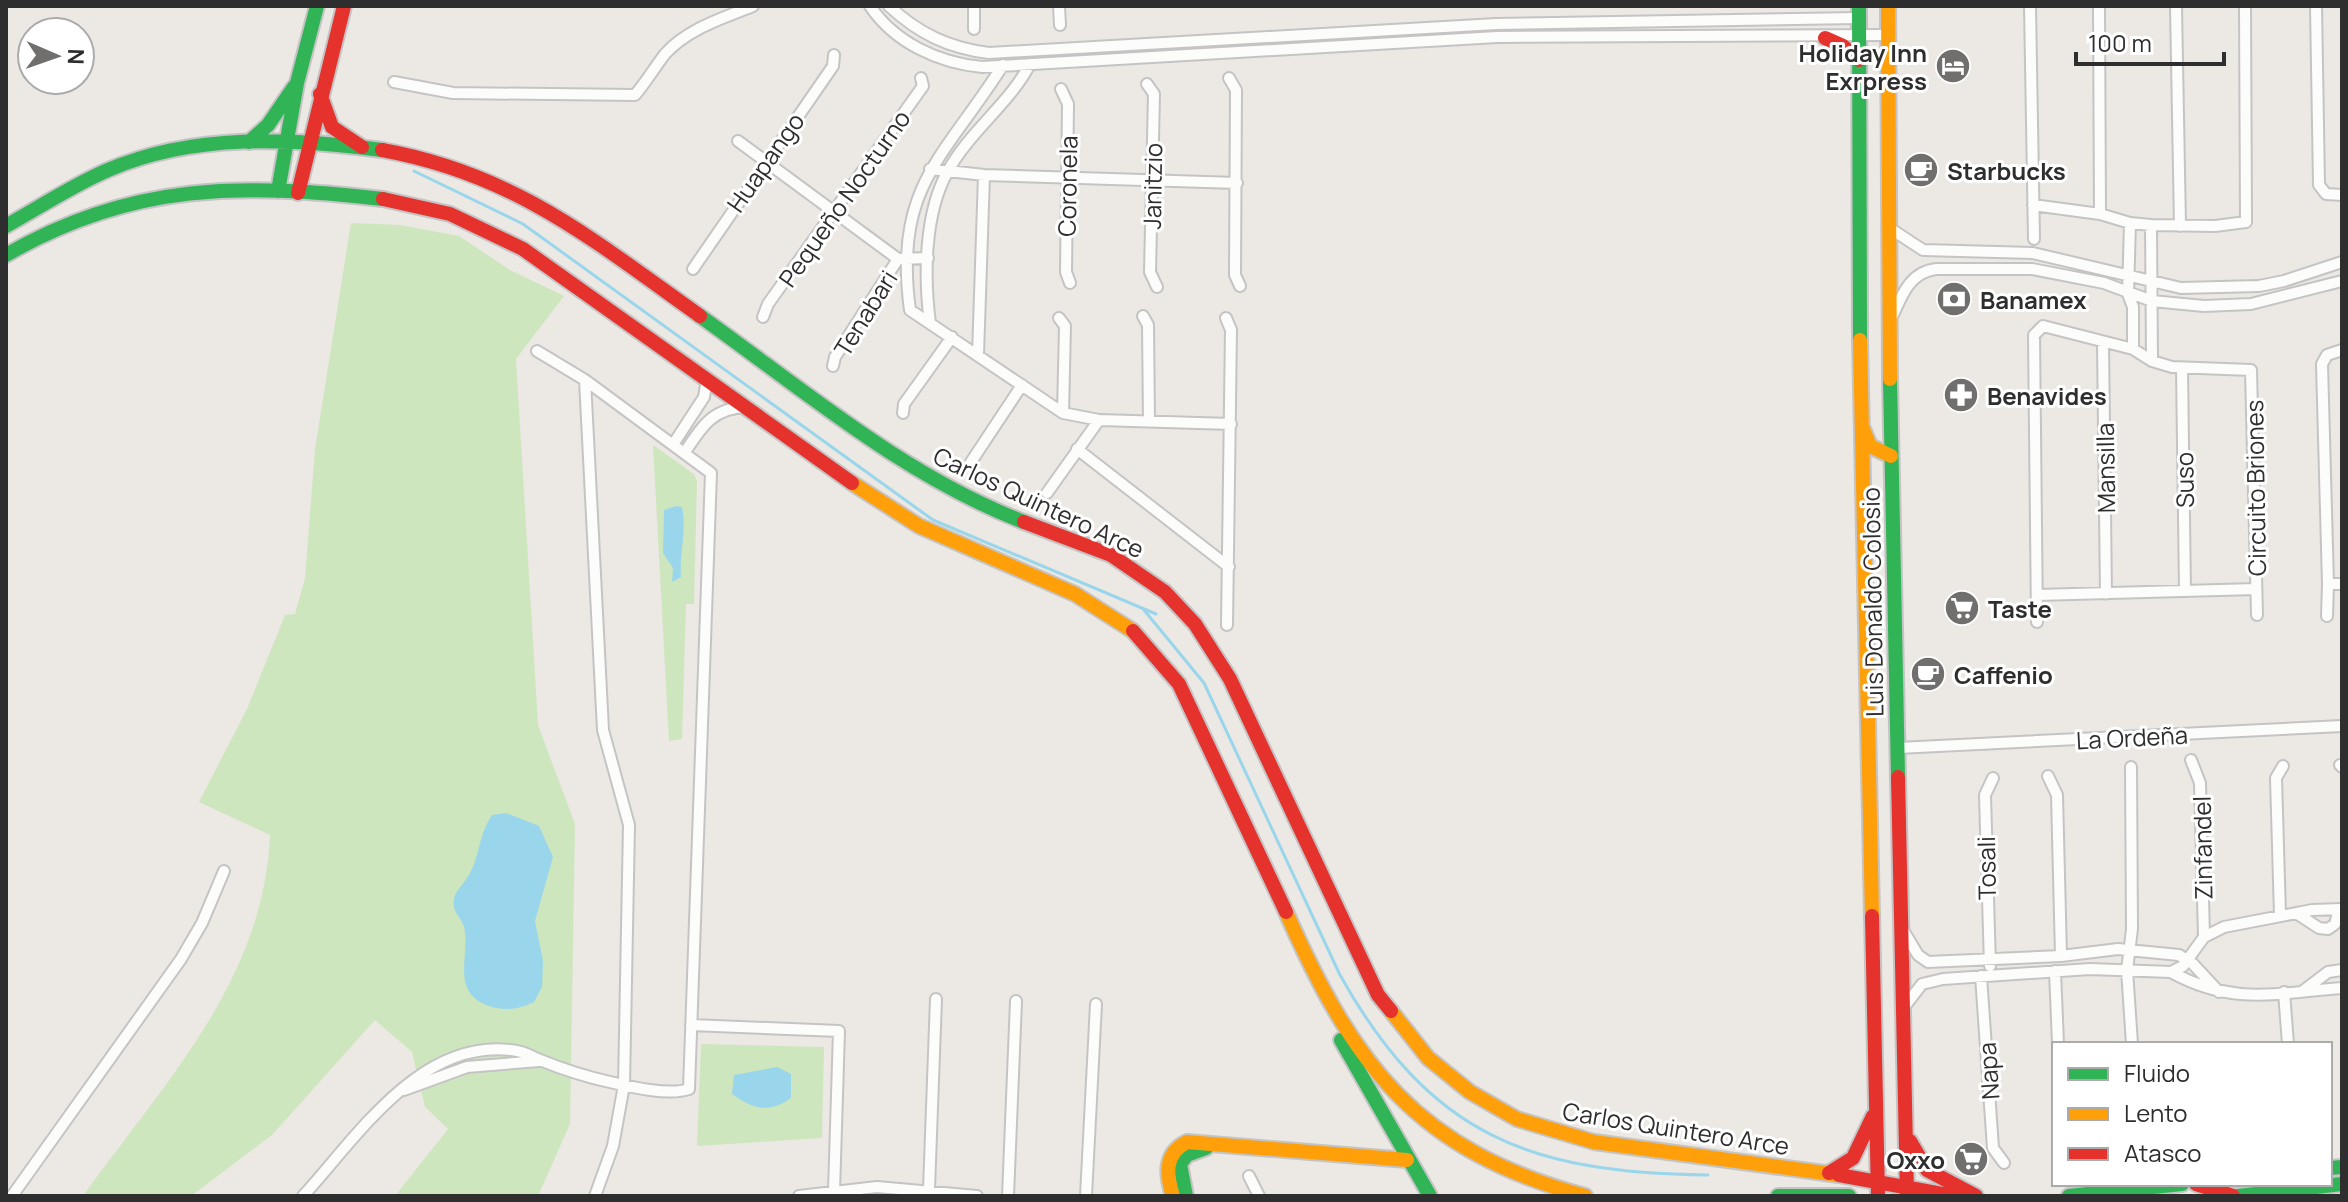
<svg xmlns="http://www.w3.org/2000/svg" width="2348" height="1202" font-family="Manrope,sans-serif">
	<rect width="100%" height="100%" fill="#ece8e4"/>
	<path fill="#cee6be" d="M 351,223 L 400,225 L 459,236 L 510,270 L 564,296 L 516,359 L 538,725 L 575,824 L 570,1124 L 538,1196 L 395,1196 L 448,1129 L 425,1107 L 412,1052 L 375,1020 L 272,1135 L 191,1196 L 83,1196 C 164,1083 264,980 270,835 L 199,802 L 247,709 L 285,615 L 295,614 L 305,578 L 315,449 Z
		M 653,445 L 694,474 L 697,481 L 694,604 L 686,604 L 682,739 L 669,741 Z
		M 701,1044 L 824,1047 L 822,1138 L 697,1146 Z"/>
	<path fill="#99d6ec" d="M 676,506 L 682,507 C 687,533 679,553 681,577 L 672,582 L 673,568 L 663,553 L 664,510 Z
		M 506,813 L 539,826 L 553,857 L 535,921 L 543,961 L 542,987 L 534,1002 C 519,1009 508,1011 492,1007 C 448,994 471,955 464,927 C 461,917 451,911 454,899 C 455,891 463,885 467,878 C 480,859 478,835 492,815 Z
		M 777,1067 L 791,1074 L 791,1098 C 768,1114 753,1109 732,1094 L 734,1075 Z"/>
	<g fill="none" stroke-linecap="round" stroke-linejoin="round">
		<path stroke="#99d6ec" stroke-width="3" d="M 414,171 L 523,224 L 933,520 L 1156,614
			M 1144,610 L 1204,683 L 1340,975 C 1430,1136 1530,1173 1708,1175"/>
		<g stroke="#c5c4c5" stroke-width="14">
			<path id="street" d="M 870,6 C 895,43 939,63 982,67 L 1497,37 L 1888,35
				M 889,6 C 919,34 949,48 989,53 L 1496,24 L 1859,18
				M 974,6 L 974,29
				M 1059,6 L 1060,25
				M 2030,6 L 2034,239
				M 2099,6 L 2100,214
				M 2176,6 L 2180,226
				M 2316,6 L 2319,185 L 2326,194 L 2342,195
				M 1003,65 C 944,158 893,187 910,310 L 1063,413 L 1099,420 L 1231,424
				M 1229,78 L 1236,90 L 1235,275 L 1240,286
				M 394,82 L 453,93 L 635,95 C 646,82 655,67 665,54 C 687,29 723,18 753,6
				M 1147,84 L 1154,94 L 1150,272 L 1157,287
				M 1061,89 L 1068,104 L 1066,272 L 1070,283
				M 738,141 L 898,259 L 928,258
				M 930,169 L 984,175 L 1237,183
				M 2033,205 L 2100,214 L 2130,223 L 2151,225 L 2215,226 L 2246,222 L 2245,6
				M 2130,223 L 2128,294 L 2133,307 L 2133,349
				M 2151,225 L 2152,361
				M 1891,229 L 1923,250 L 2033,253 L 2181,288 L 2259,286 L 2284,281 L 2342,262
				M 693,269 L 833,66 L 834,55
				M 1893,315 C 1902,295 1910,272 1936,269 L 2032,269 L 2104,283 L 2152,301 L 2204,306 L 2251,304 L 2342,281
				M 1143,316 L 1148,325 L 1149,421
				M 763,317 L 768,304 L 923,86 L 921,78
				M 1059,318 L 1065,326 L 1063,413
				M 1226,318 L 1231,330 L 1227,625
				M 930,323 C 924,277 924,213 948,171 C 969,132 1010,103 1030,64
				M 2103,343 L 2106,594
				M 2342,350 L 2327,355 L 2322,364 L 2328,584 L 2342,584
				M 978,355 L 984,175
				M 833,366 L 835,357 L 898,259
				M 2182,369 L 2185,591
				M 585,380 L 603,730 L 629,825 L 624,1085 L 613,1146 L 595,1196
				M 903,413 L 904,404 L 952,337
				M 674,443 L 704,397 L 707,379
				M 1077,449 L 1229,567
				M 685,452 C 702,426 713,408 746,407
				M 971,462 L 1022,385
				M 1047,493 L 1099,420
				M 2037,595 L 2256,589
				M 2327,616 L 2328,584
				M 2037,622 L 2034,335 L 2043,326 L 2133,349 L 2152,361 L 2172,367 L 2251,370 L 2257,615
				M 1898,748 L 2342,726
				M 2191,760 L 2200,783 L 2204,937
				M 2340,765 L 2342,767
				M 2131,767 L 2132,929 L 2127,970 L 2132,1044
				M 2048,776 L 2057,795 L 2061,956
				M 2296,913 L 2319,928 L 2328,929 L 2335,924 L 2339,909
				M 2280,915 L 2276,778 L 2283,766
				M 1903,930 L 1918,955 L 1928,962 L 2061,956 L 2118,949 L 2179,955 L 2193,964 L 2219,992
				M 1990,966 L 1985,795 L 1993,778
				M 2055,971 L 2058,1044
				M 2171,972 C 2233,1006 2275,993 2342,988
				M 1981,976 L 1993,1148 L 2004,1163
				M 2303,991 L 2328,972 L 2342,970
				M 2284,992 L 2288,1044
				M 1905,1006 L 1922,984 L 1943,979 L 2090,969 L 2171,972 L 2183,966 L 2204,937 L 2224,927 L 2312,910 L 2342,909
				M 691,1025 L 839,1031 L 834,1191
				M 404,1090 L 467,1067 L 539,1061
				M 1249,1176 L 1259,1196
				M 929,1189 L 936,999
				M 12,1196 L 181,959 L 202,923 L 224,871
				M 303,1196 C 358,1136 422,1035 517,1051 C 525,1052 532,1057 540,1060 C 562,1069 587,1077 610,1082 C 631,1087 669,1096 689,1089 L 711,473 L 585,380 L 537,351
				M 799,1196 L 877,1187 L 977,1196
				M 1008,1196 L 1016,1001
				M 1086,1196 L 1096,1004"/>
		</g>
		<g stroke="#c5c4c5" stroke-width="18">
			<path id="fast" d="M 1859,6 L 1860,340
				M 249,142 L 268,125 L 294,87
				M 278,191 L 297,83 L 317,6
				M 6,226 C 40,207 73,185 108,170 C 194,133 292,138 382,150
				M 6,255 C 132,182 242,183 383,199
				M 700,316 C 804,390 904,476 1024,522
				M 1890,379 L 1898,777
				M 1341,1040 L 1430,1196
				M 2330,1168 L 2342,1167
				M 1186,1196 L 1180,1164 L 1187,1155 L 1206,1148
				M 1778,1196 L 1849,1196
				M 2069,1196 L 2182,1184
				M 2238,1196 L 2342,1184"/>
		</g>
		<g stroke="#c5c4c5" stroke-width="18">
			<path id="slow" d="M 1888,6 L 1890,379
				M 1860,340 L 1872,916
				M 1863,429 L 1870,446 L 1891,456
				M 852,483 L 919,526 L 1075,594 L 1133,631
				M 1286,912 C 1354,1066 1416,1150 1585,1196
				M 1391,1011 L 1428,1058 L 1470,1092 L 1517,1119 L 1594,1142 L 1839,1175
				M 1173,1196 C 1166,1174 1164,1154 1187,1142 L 1407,1160"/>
		</g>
		<g stroke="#c5c4c5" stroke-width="18">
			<path id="jam" d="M 1825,38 L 1843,46 L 1859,60
				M 320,94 L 332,127 L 362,147
				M 382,150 C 515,174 593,240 700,316
				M 298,193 L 344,6
				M 383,199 L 450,214 L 523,249 L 852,483
				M 1024,522 L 1111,555 L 1165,592 L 1195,624 L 1230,679 L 1378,995 L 1391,1011
				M 1133,631 L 1179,684 L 1286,912
				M 1898,777 L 1907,1196
				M 1872,916 L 1878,1196
				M 1910,1141 L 1927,1170 L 1976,1196
				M 1829,1173 L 1853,1158 L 1873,1116
				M 1839,1175 L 1953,1196
				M 2196,1184 L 2233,1196"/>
		</g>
		<use href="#street" stroke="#fcfcfb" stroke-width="10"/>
		<use href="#fast" stroke="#30b455" stroke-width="14"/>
		<use href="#slow" stroke="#ff9f0a" stroke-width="14"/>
		<use href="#jam" stroke="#e5322d" stroke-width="14"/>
	</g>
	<defs>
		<g id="hotel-disc" transform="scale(1.8)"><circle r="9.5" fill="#706f6e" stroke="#fff"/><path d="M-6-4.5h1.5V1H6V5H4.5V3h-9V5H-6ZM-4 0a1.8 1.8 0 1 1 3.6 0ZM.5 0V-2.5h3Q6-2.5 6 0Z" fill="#fff"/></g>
		<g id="cafe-disc" transform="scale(1.8)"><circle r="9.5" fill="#706f6e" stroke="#fff"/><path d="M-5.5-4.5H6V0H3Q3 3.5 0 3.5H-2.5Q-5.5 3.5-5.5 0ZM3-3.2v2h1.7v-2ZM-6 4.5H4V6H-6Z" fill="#fff"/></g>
		<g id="bank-disc" transform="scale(1.8)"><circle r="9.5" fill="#706f6e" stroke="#fff"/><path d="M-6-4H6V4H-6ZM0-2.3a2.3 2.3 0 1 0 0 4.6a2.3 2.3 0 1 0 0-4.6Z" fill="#fff"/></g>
		<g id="pharmacy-disc" transform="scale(1.8)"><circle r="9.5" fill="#706f6e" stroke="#fff"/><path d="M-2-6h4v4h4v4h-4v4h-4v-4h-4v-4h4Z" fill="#fff"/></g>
		<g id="supermarket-disc" transform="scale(1.8)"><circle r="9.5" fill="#706f6e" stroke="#fff"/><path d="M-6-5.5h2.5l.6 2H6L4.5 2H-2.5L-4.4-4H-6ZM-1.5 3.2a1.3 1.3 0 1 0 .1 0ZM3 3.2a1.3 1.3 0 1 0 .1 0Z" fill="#fff"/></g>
	</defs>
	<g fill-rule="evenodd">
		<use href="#hotel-disc" x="1953" y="66"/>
		<use href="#cafe-disc" x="1921" y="170"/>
		<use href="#bank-disc" x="1954" y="299"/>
		<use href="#pharmacy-disc" x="1961" y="395"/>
		<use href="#supermarket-disc" x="1962" y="608"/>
		<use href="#cafe-disc" x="1928" y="674"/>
		<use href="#supermarket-disc" x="1971" y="1159"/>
	</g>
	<g text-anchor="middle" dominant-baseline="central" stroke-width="6" stroke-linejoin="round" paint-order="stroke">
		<g font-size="24" font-weight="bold" fill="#2e2e2e" stroke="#fff" text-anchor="start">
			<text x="1927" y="52" text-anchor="end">Holiday Inn<tspan x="1927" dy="28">Exrpress</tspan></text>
			<text x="1947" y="170">Starbucks</text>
			<text x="1980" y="299">Banamex</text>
			<text x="1987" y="395">Benavides</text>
			<text x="1988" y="608">Taste</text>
			<text x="1954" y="674">Caffenio</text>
			<text x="1945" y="1159" text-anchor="end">Oxxo</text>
		</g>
		<g font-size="24" fill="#2e2e2e" stroke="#fff">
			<text transform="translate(765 162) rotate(-55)">Huapango</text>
			<text transform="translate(1067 186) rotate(-89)">Coronela</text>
			<text transform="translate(1152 186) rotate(-89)">Janitzio</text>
			<text transform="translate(844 198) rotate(-55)">Pequeño Nocturno</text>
			<text transform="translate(865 313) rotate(-58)">Tenabari</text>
			<text transform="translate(2105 468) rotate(-91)">Mansilla</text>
			<text transform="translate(2184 480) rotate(-91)">Suso</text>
			<text transform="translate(2255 488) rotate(-91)">Circuito Briones</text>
			<text transform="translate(1039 502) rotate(25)">Carlos Quintero Arce</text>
			<text transform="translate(1872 602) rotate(-91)">Luis Donaldo Colosio</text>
			<text transform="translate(2132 737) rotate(-3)">La Ordeña</text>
			<text transform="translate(2202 848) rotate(-91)">Zinfandel</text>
			<text transform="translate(1986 868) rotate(-91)">Tosali</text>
			<text transform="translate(1988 1071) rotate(-94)">Napa</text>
			<text transform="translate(1676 1128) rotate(9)">Carlos Quintero Arce</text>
		</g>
	</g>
	<rect width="2348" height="1202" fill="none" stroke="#2e2e2e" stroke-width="16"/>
	<rect x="2052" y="1042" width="280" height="144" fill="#ffffff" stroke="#ababab" stroke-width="2"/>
	<rect x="2068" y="1068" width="40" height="12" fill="#30b455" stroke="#ababab" stroke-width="2"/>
	<text x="2124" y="1082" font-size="24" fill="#2e2e2e">Fluido</text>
	<rect x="2068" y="1108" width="40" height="12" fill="#ff9f0a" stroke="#ababab" stroke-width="2"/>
	<text x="2124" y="1122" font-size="24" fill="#2e2e2e">Lento</text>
	<rect x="2068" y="1148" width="40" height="12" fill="#e5322d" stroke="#ababab" stroke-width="2"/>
	<text x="2124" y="1162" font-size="24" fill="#2e2e2e">Atasco</text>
	<g transform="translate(56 56) rotate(92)"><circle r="38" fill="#ffffff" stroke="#ababab" stroke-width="2"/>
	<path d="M0-6L14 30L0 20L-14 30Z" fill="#706f6e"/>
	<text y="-12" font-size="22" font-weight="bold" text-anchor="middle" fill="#2e2e2e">N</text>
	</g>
	<path d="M2076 52v12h148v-12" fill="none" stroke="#2e2e2e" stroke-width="4"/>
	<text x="2088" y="52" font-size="24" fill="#2e2e2e" stroke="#ffffff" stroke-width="6" paint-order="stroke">100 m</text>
</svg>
